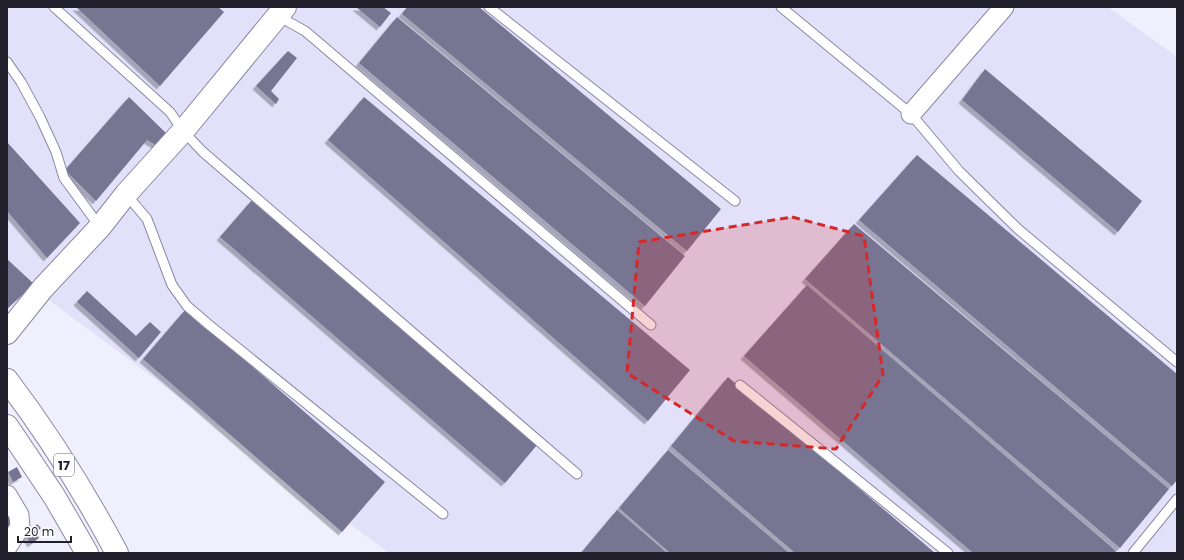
<svg xmlns="http://www.w3.org/2000/svg" width="1184" height="560" font-family="Poppins,sans-serif">
	<defs>
		<filter id="shadow"><feDropShadow dx="-3.5" dy="3.5" stdDeviation="0" flood-color="#0004"/></filter>
	</defs>
	<rect width="100%" height="100%" fill="#f0effd"/>
	<path fill="#e3e1fa" d="M 7,7 L 1108,7 L 1177,57 L 1177,553 L 389,553 L 7,269 Z"/>
	<path fill="#787493" filter="url(#shadow)" d="M 76,7 L 218,7 L 224,12 L 160,86 Z
		M 356,7 L 383,7 L 391,13 L 380,27 Z
		M 407,7 L 479,7 L 721,209 L 687,251 L 402,14 Z
		M 397,17 L 685,256 L 645,306 L 359,63 Z
		M 288,51 L 297,58 L 271,91 L 279,99 L 276,104 L 256,86 Z
		M 985,69 L 1142,201 L 1118,232 L 962,100 Z
		M 129,97 L 168,135 L 159,147 L 147,140 L 96,201 L 65,170 Z
		M 364,97 L 690,370 L 648,421 L 328,140 Z
		M 7,142 L 80,223 L 47,258 L 7,211 Z
		M 917,155 L 1177,374 L 1177,480 L 1172,486 L 859,220 Z
		M 252,200 L 537,445 L 505,483 L 220,237 Z
		M 854,224 L 1169,489 L 1120,548 L 805,279 Z
		M 7,259 L 34,284 L 7,309 Z
		M 807,285 L 1116,551 L 1114,553 L 973,553 L 744,356 Z
		M 87,291 L 136,336 L 150,322 L 161,332 L 139,358 L 77,302 Z
		M 186,309 L 385,482 L 342,532 L 143,359 Z
		M 728,377 L 935,553 L 795,553 L 671,446 Z
		M 668,450 L 789,553 L 670,553 L 619,508 Z
		M 17,467 L 22,477 L 13,482 L 8,472 Z
		M 617,510 L 667,553 L 581,553 Z
		M 7,515 L 19,524 L 14,530 L 7,525 Z
		M 37,524 L 41,528 L 37,532 L 33,528 Z
		M 33,528 L 39,538 L 31,544 L 25,534 Z"/>
	<g fill="none" stroke-linecap="round" stroke-linejoin="round">
		<g stroke="#8a87a6" stroke-width="11">
			<path id="service" d="M 54,7 L 170,112 L 183,131 L 203,152 L 577,474
				M 489,7 L 735,201
				M 781,7 L 911,114 L 959,171 L 1018,229 L 1177,362
				M 278,16 L 305,31 L 651,325
				M 7,62 L 21,82 L 40,117 L 56,152 L 64,178 L 100,227
				M 126,194 L 147,219 L 172,285 L 187,306 L 208,324 L 443,514
				M 740,385 L 948,553
				M 1133,553 L 1177,499"/>
		</g>
		<g stroke="#8a87a6" stroke-width="21">
			<path id="minor" d="M 911,114 L 1004,7
				M 7,495 L 19,515 L 20,527 L 7,547"/>
		</g>
		<g stroke="#8a87a6" stroke-width="24">
			<path id="tertiary" d="M 7,333 L 43,288 L 100,227 L 126,194 L 183,131 L 285,7"/>
		</g>
		<g stroke="#8a87a6" stroke-width="24">
			<path id="trunk" d="M 7,380 C 48,434 85,493 117,553
				M 7,426 L 54,496 L 87,553"/>
		</g>
		<use href="#service" stroke="#fff" stroke-width="9"/>
		<use href="#minor" stroke="#fff" stroke-width="19"/>
		<use href="#tertiary" stroke="#fff" stroke-width="22"/>
		<use href="#trunk" stroke="#fff" stroke-width="22"/>
	</g>
	<path fill="#d62828" fill-opacity="0.2" stroke="#d62828" stroke-width="3" stroke-dasharray="8 5" stroke-linejoin="round" d="M 792,217 L 864,236 L 883,375 L 836,449 L 734,441 L 627,373 L 639,242 Z"/>
	<g text-anchor="middle" dominant-baseline="central" stroke-width="3.5" stroke-linejoin="round" paint-order="stroke">
		<rect fill="#fff" stroke="#64626b" stroke-width="1" x="54" y="454" width="20" height="22" rx="3"/>
		<g font-size="13" font-weight="bold" fill="#211f2c">
			<text x="64" y="465">17</text>
		</g>
	</g>
	<rect width="1184" height="560" fill="none" stroke="#211f2c" stroke-width="16"/>
	<path d="M18 536v6h53v-6" fill="none" stroke="#211f2c" stroke-width="2"/>
	<text x="24" y="536" font-size="12" fill="#211f2c" stroke="#ffffff" stroke-width="3" paint-order="stroke">20 m</text>
</svg>
